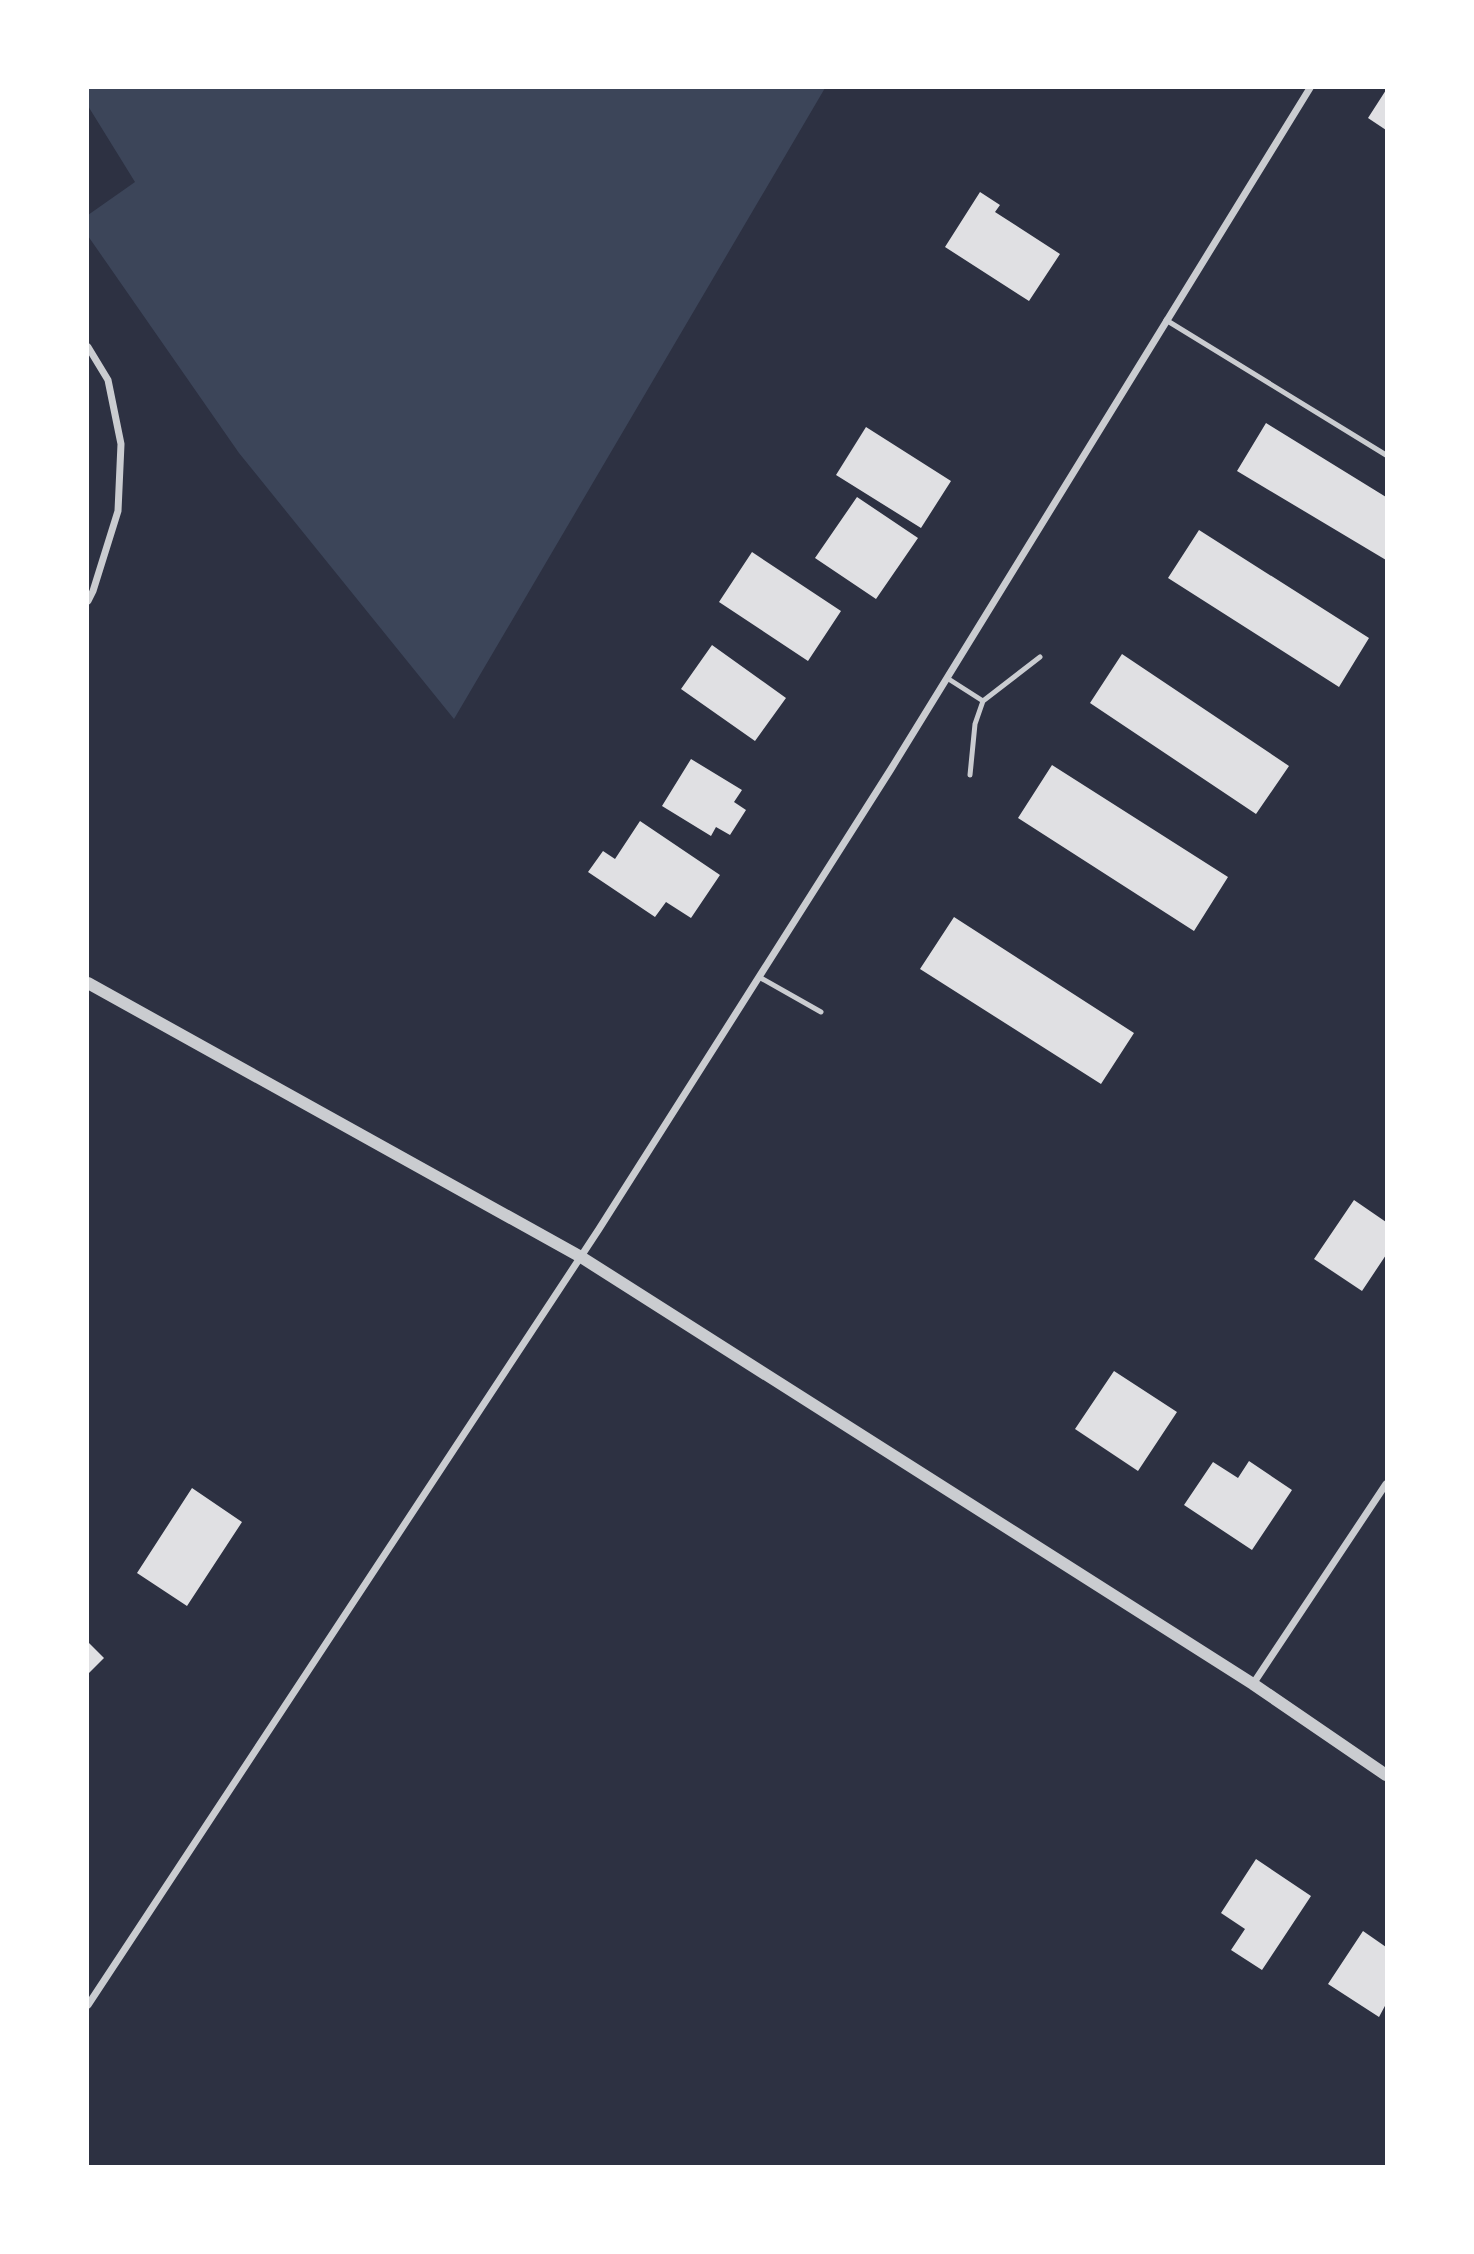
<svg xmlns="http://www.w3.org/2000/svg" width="1474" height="2254" font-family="Literata,serif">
	<rect width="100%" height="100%" fill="#2d3142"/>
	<path fill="#3c4559" d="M 88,88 L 825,88 L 454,719 L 239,453 L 88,236 L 88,215 L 135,182 L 88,106 Z"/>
	<path fill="#e0e0e3" d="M 1386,90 L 1386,130 L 1368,118 Z
		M 980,192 L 1000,205 L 995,212 L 1060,254 L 1029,301 L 945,247 Z
		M 1266,423 L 1386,497 L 1386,560 L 1237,471 Z
		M 866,427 L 951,481 L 921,528 L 836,475 Z
		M 857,497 L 918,538 L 876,599 L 815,558 Z
		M 1199,530 L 1369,638 L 1339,687 L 1168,578 Z
		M 752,552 L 841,611 L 808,661 L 719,602 Z
		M 712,645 L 786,698 L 755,741 L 681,689 Z
		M 1122,654 L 1289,766 L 1256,814 L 1090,703 Z
		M 691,759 L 742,790 L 734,802 L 746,810 L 730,835 L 716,827 L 711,836 L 662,806 Z
		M 1052,765 L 1228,877 L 1194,931 L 1018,818 Z
		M 640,821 L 720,875 L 691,918 L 666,902 L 655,917 L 588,872 L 603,851 L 615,859 Z
		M 954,917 L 1134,1033 L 1101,1084 L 920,969 Z
		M 1354,1200 L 1386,1222 L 1386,1255 L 1362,1291 L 1314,1259 Z
		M 1114,1371 L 1177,1412 L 1138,1471 L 1075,1429 Z
		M 1249,1461 L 1292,1490 L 1252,1550 L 1184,1505 L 1213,1462 L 1238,1478 Z
		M 192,1488 L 242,1522 L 187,1606 L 137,1573 Z
		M 88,1642 L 104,1658 L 88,1674 Z
		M 1256,1859 L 1311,1896 L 1262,1970 L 1231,1950 L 1245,1929 L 1221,1913 Z
		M 1363,1931 L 1386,1947 L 1386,2004 L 1379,2017 L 1328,1984 Z"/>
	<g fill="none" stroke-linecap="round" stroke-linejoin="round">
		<path stroke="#caccd0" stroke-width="5" d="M 1166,320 L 1386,455
			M 947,678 L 983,701 L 975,724 L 970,775
			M 983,701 L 1040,657
			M 759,977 L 821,1012"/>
		<path stroke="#caccd0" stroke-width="7" d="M 88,347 L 108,380 L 121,444 L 118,511 L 93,591 L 88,601
			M 1253,1684 L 1386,1484
			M 88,2005 L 599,1229 L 891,769 L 1310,88"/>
		<path stroke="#caccd0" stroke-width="12" d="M 88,983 L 581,1257 L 1253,1684 L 1386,1775"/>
	</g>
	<rect width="1474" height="2254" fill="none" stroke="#ffffff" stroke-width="178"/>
</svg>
